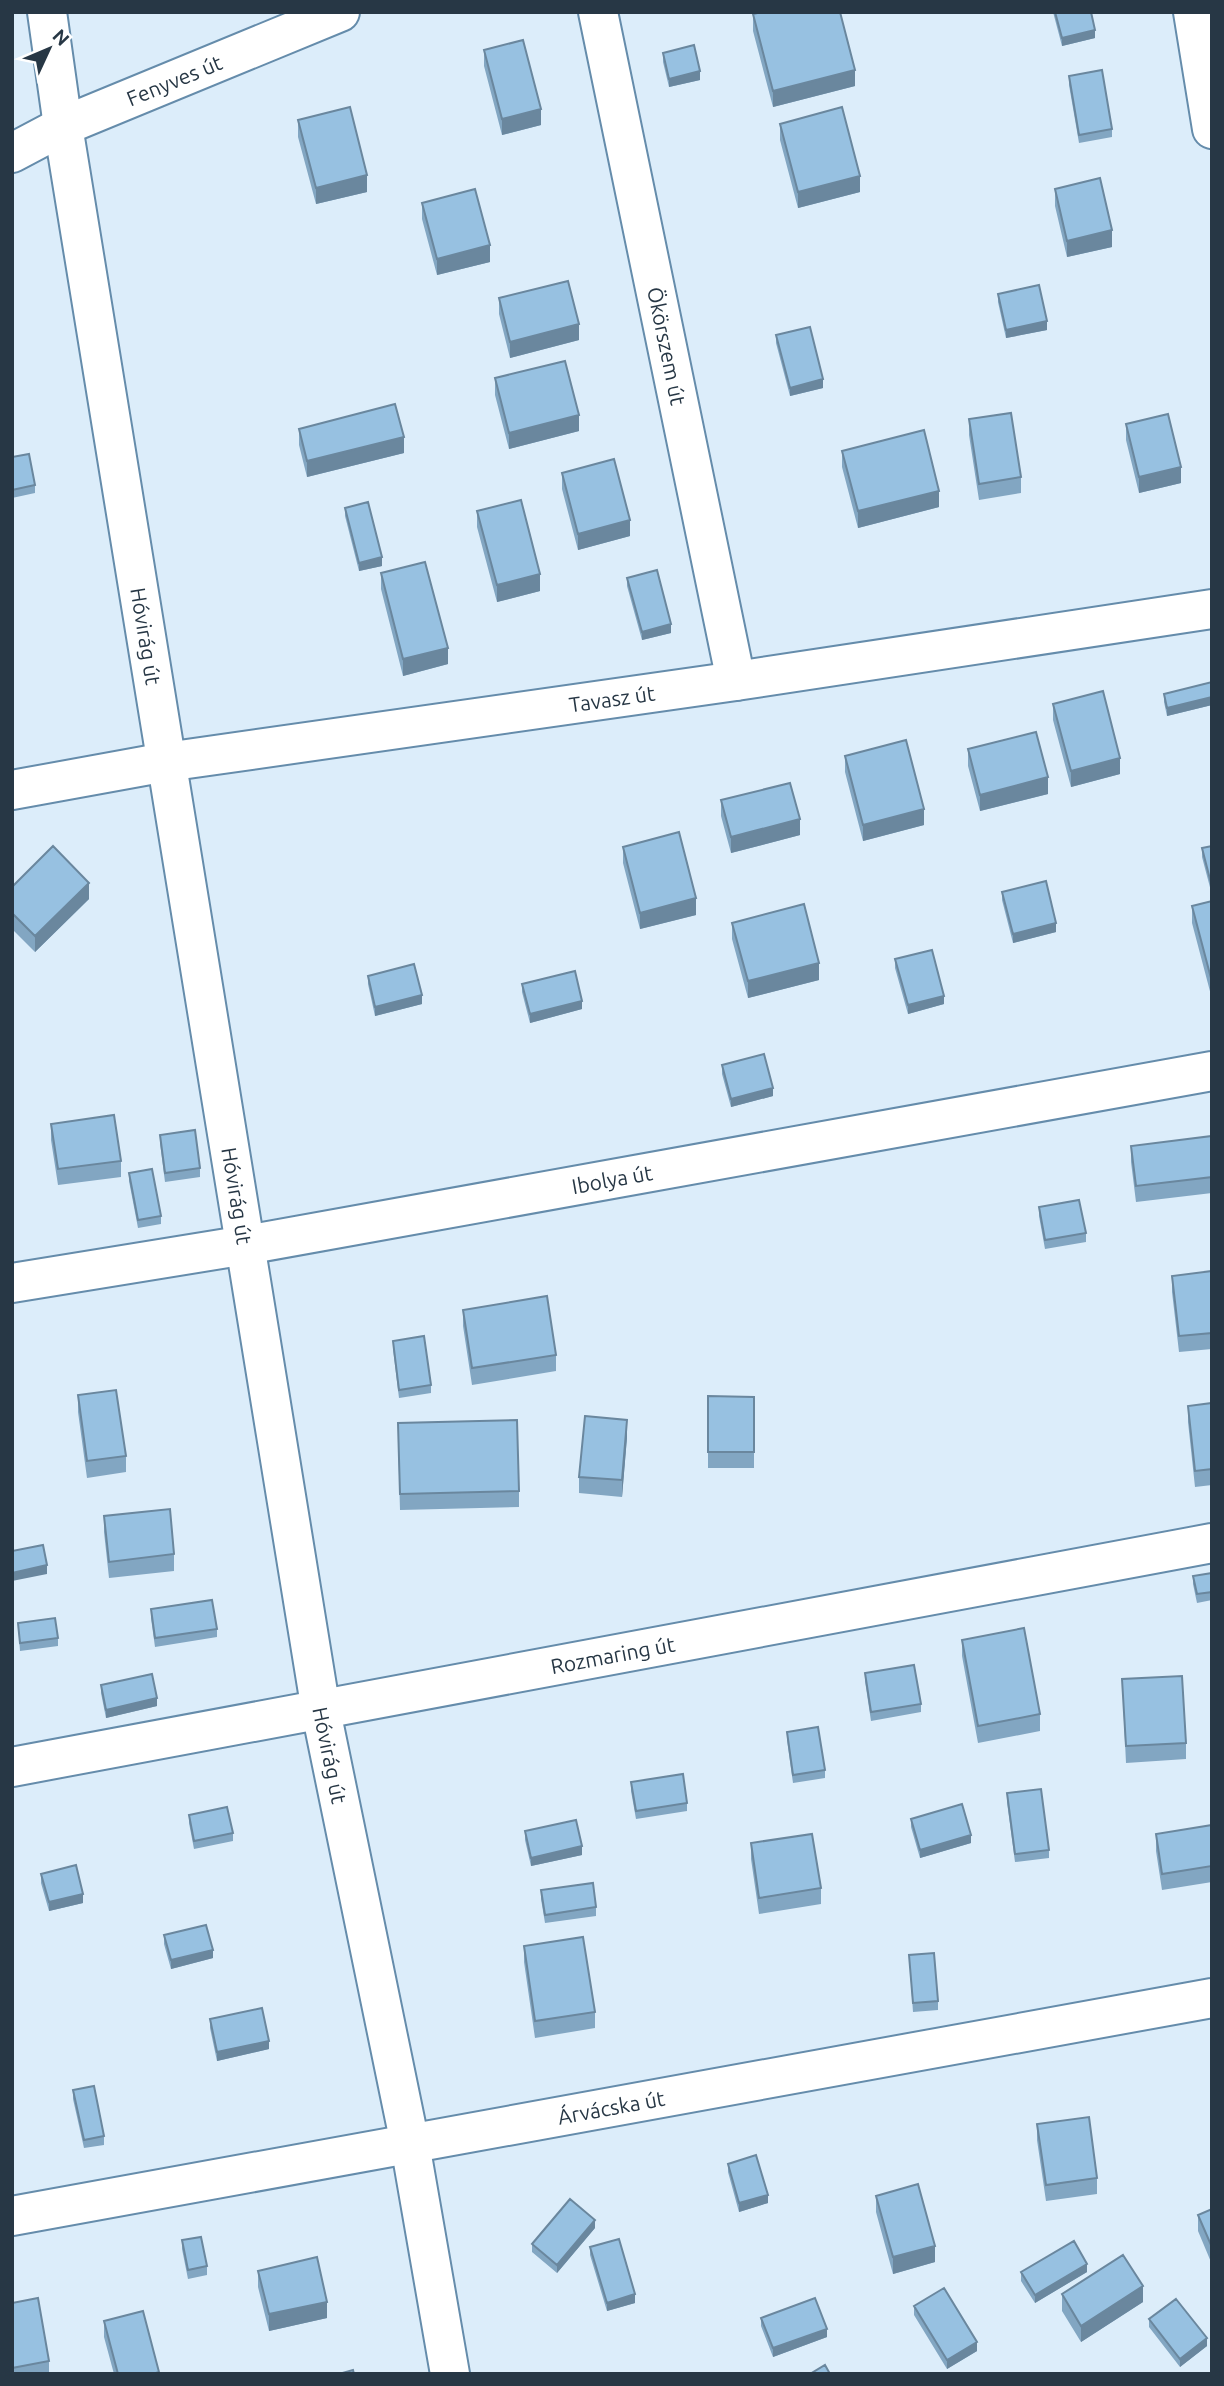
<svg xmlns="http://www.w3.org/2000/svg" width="1224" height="2386" font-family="Ubuntu,sans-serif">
	<rect width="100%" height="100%" fill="#dcedfa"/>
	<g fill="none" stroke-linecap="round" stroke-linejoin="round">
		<g stroke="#658cab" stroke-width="42">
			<g id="minor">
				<path id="s1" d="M 47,12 L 63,126 L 321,1711 L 410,2144 L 450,2374"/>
				<path id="s2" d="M 598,12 L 736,681"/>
				<path id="s3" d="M 12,153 L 63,126 L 340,12"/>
				<path id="s4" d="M 12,790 L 166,762 L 736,681 L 1212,609"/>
				<path id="s5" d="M 12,1283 L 246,1245 L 1212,1071"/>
				<path id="s6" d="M 12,1767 L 1212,1543"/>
				<path id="s7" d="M 12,2216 L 1212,1998"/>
			</g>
		</g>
		<g stroke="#658cab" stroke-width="42">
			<path id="tertiary" d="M 1193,12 L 1212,129"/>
		</g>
		<use href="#minor" stroke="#fff" stroke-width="38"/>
		<use href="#tertiary" stroke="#fff" stroke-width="38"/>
	</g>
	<path fill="#82a6c2" d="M 1053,12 L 1091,12 L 1095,38 L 1062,46 Z
		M 753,14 L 855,86 L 773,107 L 753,31 Z
		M 484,50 L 541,125 L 502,135 L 484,66 Z
		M 663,53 L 700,80 L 669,87 L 663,62 Z
		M 1069,76 L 1112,129 L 1112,137 L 1079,143 L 1069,85 Z
		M 298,120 L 367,192 L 316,204 L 298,137 Z
		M 780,124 L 860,192 L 798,208 L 780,140 Z
		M 1055,189 L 1112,247 L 1067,257 L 1055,206 Z
		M 422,203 L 490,262 L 437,275 L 422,219 Z
		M 998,294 L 1047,330 L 1006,338 L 998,302 Z
		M 499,298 L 579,340 L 510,358 L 499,314 Z
		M 776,335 L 823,388 L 790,396 L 776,343 Z
		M 495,378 L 579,431 L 509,449 L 495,395 Z
		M 969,419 L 1021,477 L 1021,493 L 979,500 L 969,435 Z
		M 1126,424 L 1181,483 L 1139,493 L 1126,440 Z
		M 299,429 L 404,453 L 307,477 L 299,445 Z
		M 842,451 L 939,507 L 858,528 L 842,467 Z
		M 12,457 L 35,485 L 35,493 L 12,498 Z
		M 562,473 L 630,536 L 578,550 L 562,489 Z
		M 345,508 L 382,566 L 359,571 L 345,516 Z
		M 477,511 L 540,591 L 497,602 L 477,527 Z
		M 381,573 L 448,664 L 403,676 L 381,589 Z
		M 627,578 L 671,633 L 642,640 L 627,586 Z
		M 1212,682 L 1212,705 L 1167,716 L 1164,702 L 1164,694 Z
		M 1053,704 L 1120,774 L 1071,787 L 1053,720 Z
		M 968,749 L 1048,794 L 980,811 L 968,766 Z
		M 845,756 L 924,825 L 863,841 L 845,772 Z
		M 721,800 L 800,835 L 731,853 L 721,816 Z
		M 1212,846 L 1212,895 L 1202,857 L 1202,848 Z
		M 623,847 L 696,915 L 640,929 L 623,863 Z
		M 12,887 L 89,899 L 35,952 L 12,929 Z
		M 1002,892 L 1056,932 L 1013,943 L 1002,900 Z
		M 1212,901 L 1212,999 L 1192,923 L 1192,906 Z
		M 732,923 L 819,980 L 748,998 L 732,939 Z
		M 895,959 L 944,1004 L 908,1014 L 895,968 Z
		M 368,976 L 422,1004 L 375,1016 L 368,984 Z
		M 522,984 L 582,1009 L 530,1023 L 522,992 Z
		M 722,1065 L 773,1096 L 731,1107 L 722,1074 Z
		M 51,1124 L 121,1161 L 121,1177 L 58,1185 L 51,1140 Z
		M 160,1135 L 200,1168 L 200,1177 L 165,1182 L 160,1143 Z
		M 1212,1136 L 1212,1193 L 1136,1202 L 1131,1162 L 1131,1146 Z
		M 129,1173 L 161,1216 L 161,1224 L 138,1228 L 129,1181 Z
		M 1039,1207 L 1086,1233 L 1086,1242 L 1045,1249 L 1039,1216 Z
		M 1212,1271 L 1212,1349 L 1179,1352 L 1172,1292 L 1172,1276 Z
		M 463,1310 L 556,1355 L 556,1371 L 472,1385 L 463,1326 Z
		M 393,1341 L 431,1385 L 431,1393 L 399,1398 L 393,1349 Z
		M 78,1395 L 126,1456 L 126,1472 L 87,1478 L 78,1412 Z
		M 708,1396 L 754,1397 L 754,1468 L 708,1468 Z
		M 1212,1403 L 1212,1485 L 1195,1487 L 1188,1422 L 1188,1406 Z
		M 627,1437 L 622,1497 L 579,1493 L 579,1477 Z
		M 398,1440 L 519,1491 L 519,1507 L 400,1510 Z
		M 104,1516 L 174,1554 L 174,1571 L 109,1578 L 104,1532 Z
		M 1212,1573 L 1212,1600 L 1197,1603 L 1193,1584 L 1193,1576 Z
		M 151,1609 L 217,1629 L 217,1637 L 155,1647 L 151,1618 Z
		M 18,1623 L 58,1638 L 58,1646 L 20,1651 Z
		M 962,1640 L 1040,1714 L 1040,1731 L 978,1743 L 962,1656 Z
		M 865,1673 L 921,1704 L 921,1712 L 871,1721 L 865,1681 Z
		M 1122,1679 L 1186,1743 L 1186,1759 L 1126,1763 Z
		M 101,1685 L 157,1706 L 106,1718 L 101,1693 Z
		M 787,1732 L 825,1770 L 825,1778 L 793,1783 L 787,1740 Z
		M 631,1782 L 687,1803 L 687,1811 L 636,1819 L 631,1791 Z
		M 1007,1793 L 1049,1850 L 1049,1858 L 1015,1862 L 1007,1802 Z
		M 189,1815 L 233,1833 L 233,1841 L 194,1849 L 189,1823 Z
		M 911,1819 L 971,1843 L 920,1858 L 911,1827 Z
		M 1212,1825 L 1212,1882 L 1162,1890 L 1156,1851 L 1156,1834 Z
		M 525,1831 L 582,1855 L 531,1866 L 525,1840 Z
		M 751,1843 L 821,1888 L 821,1904 L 759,1914 L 751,1859 Z
		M 41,1874 L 83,1903 L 49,1911 L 41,1883 Z
		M 541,1890 L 596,1907 L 596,1916 L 545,1923 L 541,1899 Z
		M 164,1935 L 213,1958 L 171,1969 L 164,1944 Z
		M 524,1946 L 595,2012 L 595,2028 L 535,2038 L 524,1962 Z
		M 909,1955 L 938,2001 L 938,2010 L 913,2012 Z
		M 210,2019 L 269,2049 L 217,2061 L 210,2028 Z
		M 73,2090 L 104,2136 L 104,2145 L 84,2148 L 73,2099 Z
		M 1037,2124 L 1097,2178 L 1097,2194 L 1046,2201 L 1037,2140 Z
		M 728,2164 L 768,2203 L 739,2212 L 728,2172 Z
		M 876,2196 L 935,2262 L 893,2274 L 876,2212 Z
		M 1212,2209 L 1211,2262 L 1198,2231 L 1198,2215 Z
		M 595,2228 L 557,2273 L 532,2252 L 532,2244 Z
		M 182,2240 L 207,2266 L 207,2275 L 188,2279 L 182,2249 Z
		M 590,2247 L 635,2303 L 607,2311 L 590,2255 Z
		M 258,2271 L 327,2318 L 269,2331 L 258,2287 Z
		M 1021,2272 L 1087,2272 L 1035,2303 L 1021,2281 Z
		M 1062,2294 L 1143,2302 L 1081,2342 L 1062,2311 Z
		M 12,2303 L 49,2361 L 49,2374 L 12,2374 Z
		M 914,2306 L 977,2351 L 947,2369 L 914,2315 Z
		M 761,2318 L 827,2337 L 773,2357 L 761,2326 Z
		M 1149,2319 L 1207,2346 L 1180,2367 L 1149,2327 Z
		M 104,2321 L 159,2374 L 114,2374 L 104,2337 Z"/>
	<path fill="#6a879e" d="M 1095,30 L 1095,38 L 1062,46 L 1062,38 Z
		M 855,70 L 855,86 L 773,107 L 773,91 Z
		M 700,71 L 700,80 L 669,87 L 669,79 Z
		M 541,109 L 541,125 L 502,135 L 502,119 Z
		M 367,175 L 367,192 L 316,204 L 316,188 Z
		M 860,176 L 860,192 L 798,208 L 798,192 Z
		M 1112,230 L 1112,247 L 1067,257 L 1067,241 Z
		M 490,245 L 490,262 L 437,275 L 437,259 Z
		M 1047,321 L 1047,330 L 1006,338 L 1006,330 Z
		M 579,324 L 579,340 L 510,358 L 510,342 Z
		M 823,379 L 823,388 L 790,396 L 790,388 Z
		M 579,415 L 579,431 L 509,449 L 509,433 Z
		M 404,437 L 404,453 L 307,477 L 307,461 Z
		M 1181,467 L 1181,483 L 1139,493 L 1139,477 Z
		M 939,491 L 939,507 L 858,528 L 858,511 Z
		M 630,520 L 630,536 L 578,550 L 578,534 Z
		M 382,557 L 382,566 L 359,571 L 359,563 Z
		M 540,574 L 540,591 L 497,602 L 497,585 Z
		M 671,624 L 671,633 L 642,640 L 642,632 Z
		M 448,648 L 448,664 L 403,676 L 403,659 Z
		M 1212,697 L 1212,705 L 1167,716 L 1167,708 Z
		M 1120,758 L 1120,774 L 1071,787 L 1071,771 Z
		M 1048,777 L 1048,794 L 980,811 L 980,795 Z
		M 924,809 L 924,825 L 863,841 L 863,825 Z
		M 800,819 L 800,835 L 731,853 L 731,837 Z
		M 89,883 L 89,899 L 35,952 L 35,936 Z
		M 696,898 L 696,915 L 640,929 L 640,913 Z
		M 1056,923 L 1056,932 L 1013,943 L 1013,934 Z
		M 819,963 L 819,980 L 748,998 L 748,981 Z
		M 422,995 L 422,1004 L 375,1016 L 375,1007 Z
		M 944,996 L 944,1004 L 908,1014 L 908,1005 Z
		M 582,1001 L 582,1009 L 530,1023 L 530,1014 Z
		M 773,1088 L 773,1096 L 731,1107 L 731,1099 Z
		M 627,1420 L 627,1437 L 622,1497 L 622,1480 Z
		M 47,1565 L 47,1574 L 12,1581 L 12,1573 Z
		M 157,1698 L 157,1706 L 106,1718 L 106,1710 Z
		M 971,1835 L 971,1843 L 920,1858 L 920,1850 Z
		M 582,1846 L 582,1855 L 531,1866 L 531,1858 Z
		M 83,1894 L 83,1903 L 49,1911 L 49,1902 Z
		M 213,1950 L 213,1958 L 171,1969 L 171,1960 Z
		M 269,2041 L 269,2049 L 217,2061 L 217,2052 Z
		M 768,2195 L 768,2203 L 739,2212 L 739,2203 Z
		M 595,2220 L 595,2228 L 557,2273 L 557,2265 Z
		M 1211,2245 L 1212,2245 L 1212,2261 L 1211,2262 Z
		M 935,2246 L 935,2262 L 893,2274 L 893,2257 Z
		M 1087,2264 L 1087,2272 L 1035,2303 L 1035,2295 Z
		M 1143,2286 L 1143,2302 L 1081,2342 L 1081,2326 Z
		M 635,2294 L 635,2303 L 607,2311 L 607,2303 Z
		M 327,2302 L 327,2318 L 269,2331 L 269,2314 Z
		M 827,2329 L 827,2337 L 773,2357 L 773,2348 Z
		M 1207,2338 L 1207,2346 L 1180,2367 L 1180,2359 Z
		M 977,2342 L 977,2351 L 947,2369 L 947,2360 Z"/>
	<path fill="#97c1e1" stroke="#6a879e" stroke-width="2" d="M 762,12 L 840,12 L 855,70 L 773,91 L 753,14 Z
		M 1055,12 L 1091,12 L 1095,30 L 1062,38 Z
		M 523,40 L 541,109 L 502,119 L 484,50 Z
		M 694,45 L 700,71 L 669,79 L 663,53 Z
		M 1102,70 L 1112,129 L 1079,135 L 1069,76 Z
		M 350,107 L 367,175 L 316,188 L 298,120 Z
		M 842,107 L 860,176 L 798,192 L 780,124 Z
		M 1100,178 L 1112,230 L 1067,241 L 1055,189 Z
		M 475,189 L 490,245 L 437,259 L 422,203 Z
		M 568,281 L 579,324 L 510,342 L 499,298 Z
		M 1039,285 L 1047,321 L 1006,330 L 998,294 Z
		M 810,327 L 823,379 L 790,388 L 776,335 Z
		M 565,361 L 579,415 L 509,433 L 495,378 Z
		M 395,404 L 404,437 L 307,461 L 299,429 Z
		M 1011,413 L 1021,477 L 979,484 L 969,419 Z
		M 1168,414 L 1181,467 L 1139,477 L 1126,424 Z
		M 924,430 L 939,491 L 858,511 L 842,451 Z
		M 29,454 L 35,485 L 12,490 L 12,457 Z
		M 614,459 L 630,520 L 578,534 L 562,473 Z
		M 521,500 L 540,574 L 497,585 L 477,511 Z
		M 368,502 L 382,557 L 359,563 L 345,508 Z
		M 425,562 L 448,648 L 403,659 L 381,573 Z
		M 657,570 L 671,624 L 642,632 L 627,578 Z
		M 1212,682 L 1212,697 L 1167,708 L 1164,694 Z
		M 1103,691 L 1120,758 L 1071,771 L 1053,704 Z
		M 1036,732 L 1048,777 L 980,795 L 968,749 Z
		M 906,740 L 924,809 L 863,825 L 845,756 Z
		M 790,783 L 800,819 L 731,837 L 721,800 Z
		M 679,832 L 696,898 L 640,913 L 623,847 Z
		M 53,846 L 89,883 L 35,936 L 12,913 L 12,887 Z
		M 1212,846 L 1212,887 L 1202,848 Z
		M 1046,881 L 1056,923 L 1013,934 L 1002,892 Z
		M 1212,901 L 1212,982 L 1192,906 Z
		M 804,904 L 819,963 L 748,981 L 732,923 Z
		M 932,950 L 944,996 L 908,1005 L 895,959 Z
		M 414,964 L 422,995 L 375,1007 L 368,976 Z
		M 575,971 L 582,1001 L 530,1014 L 522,984 Z
		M 764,1054 L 773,1088 L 731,1099 L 722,1065 Z
		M 114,1115 L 121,1161 L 58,1169 L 51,1124 Z
		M 195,1130 L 200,1168 L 165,1173 L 160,1135 Z
		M 1212,1136 L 1212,1177 L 1136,1186 L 1131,1146 Z
		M 152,1169 L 161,1216 L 138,1220 L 129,1173 Z
		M 1079,1200 L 1086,1233 L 1045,1240 L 1039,1207 Z
		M 1212,1271 L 1212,1333 L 1179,1336 L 1172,1276 Z
		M 547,1296 L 556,1355 L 472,1368 L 463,1310 Z
		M 424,1336 L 431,1385 L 399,1390 L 393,1341 Z
		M 116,1390 L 126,1456 L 87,1461 L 78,1395 Z
		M 708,1396 L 754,1397 L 754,1452 L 708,1452 Z
		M 1212,1403 L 1212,1469 L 1195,1471 L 1188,1406 Z
		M 585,1416 L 627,1420 L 622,1480 L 579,1477 Z
		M 517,1420 L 519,1491 L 400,1494 L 398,1423 Z
		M 170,1509 L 174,1554 L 109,1562 L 104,1516 Z
		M 43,1545 L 47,1565 L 12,1573 L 12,1551 Z
		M 1212,1573 L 1212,1592 L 1197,1594 L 1193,1576 Z
		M 212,1600 L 217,1629 L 155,1638 L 151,1609 Z
		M 55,1618 L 58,1638 L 20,1643 L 18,1623 Z
		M 1024,1628 L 1040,1714 L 978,1726 L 962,1640 Z
		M 914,1665 L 921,1704 L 871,1712 L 865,1673 Z
		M 152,1674 L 157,1698 L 106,1710 L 101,1685 Z
		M 1182,1676 L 1186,1743 L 1126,1746 L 1122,1679 Z
		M 818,1727 L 825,1770 L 793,1775 L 787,1732 Z
		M 683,1774 L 687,1803 L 636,1811 L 631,1782 Z
		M 1041,1789 L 1049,1850 L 1015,1854 L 1007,1793 Z
		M 962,1804 L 971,1835 L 920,1850 L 911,1819 Z
		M 227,1807 L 233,1833 L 194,1841 L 189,1815 Z
		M 576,1820 L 582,1846 L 531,1858 L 525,1831 Z
		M 1212,1825 L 1212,1866 L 1162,1874 L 1156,1834 Z
		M 812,1834 L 821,1888 L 759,1898 L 751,1843 Z
		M 76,1865 L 83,1894 L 49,1902 L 41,1874 Z
		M 593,1883 L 596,1907 L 545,1915 L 541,1890 Z
		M 206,1925 L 213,1950 L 171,1960 L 164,1935 Z
		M 583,1937 L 595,2012 L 535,2021 L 524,1946 Z
		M 934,1953 L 938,2001 L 913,2003 L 909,1955 Z
		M 262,2008 L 269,2041 L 217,2052 L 210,2019 Z
		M 94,2086 L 104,2136 L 84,2140 L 73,2090 Z
		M 1089,2117 L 1097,2178 L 1046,2185 L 1037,2124 Z
		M 756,2155 L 768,2195 L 739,2203 L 728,2164 Z
		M 918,2184 L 935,2246 L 893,2257 L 876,2196 Z
		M 570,2199 L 595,2220 L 557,2265 L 532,2244 Z
		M 1212,2209 L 1212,2245 L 1211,2245 L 1198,2215 Z
		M 201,2237 L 207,2266 L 188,2270 L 182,2240 Z
		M 619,2239 L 635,2294 L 607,2303 L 590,2247 Z
		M 1074,2241 L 1087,2264 L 1035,2295 L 1021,2272 Z
		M 1123,2255 L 1143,2286 L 1081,2326 L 1062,2294 Z
		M 317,2257 L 327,2302 L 269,2314 L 258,2271 Z
		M 944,2288 L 977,2342 L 947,2360 L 914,2306 Z
		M 38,2298 L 49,2361 L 12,2368 L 12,2303 Z
		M 815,2298 L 827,2329 L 773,2348 L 761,2318 Z
		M 1176,2299 L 1207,2338 L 1180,2359 L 1149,2319 Z
		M 143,2311 L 159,2372 L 153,2374 L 118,2374 L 104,2321 Z
		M 825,2365 L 830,2374 L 810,2374 Z
		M 353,2370 L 354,2374 L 339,2374 Z"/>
	<g text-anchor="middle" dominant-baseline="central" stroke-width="7" stroke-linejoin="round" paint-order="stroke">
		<g font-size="21" fill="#273745" stroke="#fff">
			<text stroke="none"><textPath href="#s3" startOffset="178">Fenyves út</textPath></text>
			<text stroke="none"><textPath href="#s2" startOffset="341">Ökörszem út</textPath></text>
			<text stroke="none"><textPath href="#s1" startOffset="632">Hóvirág út</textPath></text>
			<text stroke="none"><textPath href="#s4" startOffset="607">Tavasz út</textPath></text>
			<text stroke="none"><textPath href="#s5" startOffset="609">Ibolya út</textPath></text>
			<text stroke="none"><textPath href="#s1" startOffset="1199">Hóvirág út</textPath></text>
			<text stroke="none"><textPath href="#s6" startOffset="611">Rozmaring út</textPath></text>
			<text stroke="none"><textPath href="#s1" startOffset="1766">Hóvirág út</textPath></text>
			<text stroke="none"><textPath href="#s7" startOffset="609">Árvácska út</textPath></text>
		</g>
	</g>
	<rect width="1224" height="2386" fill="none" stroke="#273745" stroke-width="28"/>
	<g transform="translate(49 49) rotate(46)" stroke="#ffffff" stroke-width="5" paint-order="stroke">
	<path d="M0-5L12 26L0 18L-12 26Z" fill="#273745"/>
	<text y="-10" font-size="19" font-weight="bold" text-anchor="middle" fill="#273745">N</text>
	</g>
</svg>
